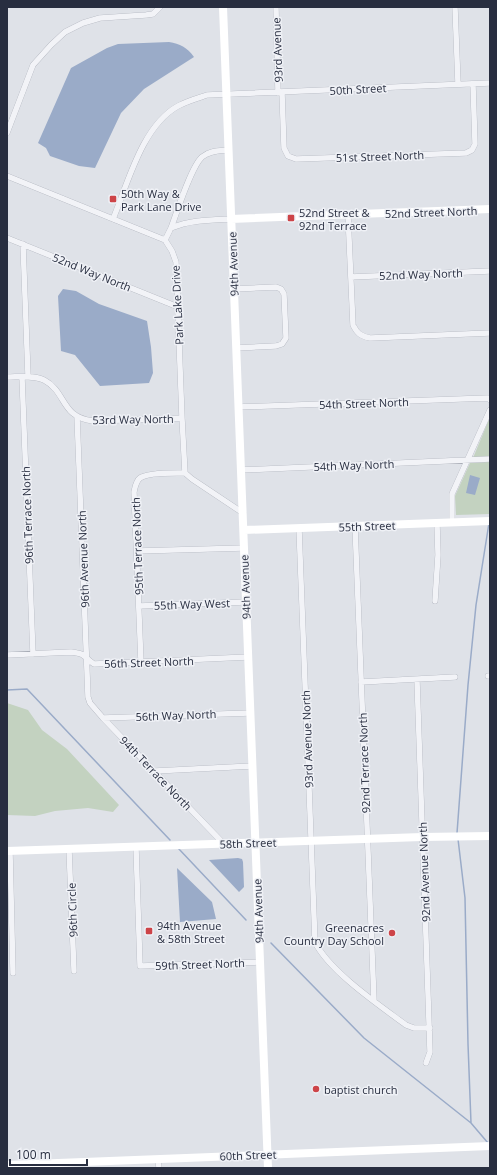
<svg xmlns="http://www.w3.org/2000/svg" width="497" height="1175" font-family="'Open Sans',sans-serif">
	<rect width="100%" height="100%" fill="#dfe2e8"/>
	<path fill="#c3d2c0" d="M 490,417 L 490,457 L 473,458 Z
		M 490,462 L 490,514 L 456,515 L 455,496 L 470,463 Z
		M 7,703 L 28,710 L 42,730 L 67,749 L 119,805 L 113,812 L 88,808 L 55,811 L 35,816 L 7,815 Z"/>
	<path fill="#9aabc8" d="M 169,42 C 180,44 187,47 194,57 L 144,89 L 121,113 L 95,168 L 79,166 L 50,156 L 46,148 L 38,143 L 71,68 L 107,48 L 118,44 Z
		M 63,289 L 76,291 L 99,304 L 147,321 L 151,347 L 153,373 L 149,383 L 100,386 L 75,355 L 61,351 L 58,296 Z
		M 470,475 L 480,478 L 475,495 L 466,493 Z
		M 238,858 L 242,859 L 243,862 L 244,887 L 239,892 L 209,860 Z
		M 177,868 L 212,902 L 216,919 L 180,922 Z"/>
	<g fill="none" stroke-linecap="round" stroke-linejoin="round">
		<path stroke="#9aabc8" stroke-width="1.5" d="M 7,690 L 27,689 L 170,840
			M 457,833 L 468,685 L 476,605 L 489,523
			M 458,839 L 465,898 L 468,1044 L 471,1123
			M 178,848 L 246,920
			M 271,943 L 364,1038 L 471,1123 L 488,1143"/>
		<g stroke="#a8acb6" stroke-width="6">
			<path id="street" d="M 276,7 L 278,93
				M 455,7 L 458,84
				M 282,92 L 284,148 L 288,156 L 296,159 L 466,153 L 472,150 L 475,144 L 473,84
				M 7,133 L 33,65 L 51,45 L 65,32 L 83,23 L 100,18 L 146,15 L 153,14 L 160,7
				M 7,176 L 165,240 L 172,251 L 176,262 L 182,418 L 185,473 L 192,479 L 243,513
				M 348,215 L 353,325 C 357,333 360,336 370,338 L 490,333
				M 113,219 C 128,183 142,126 178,106 C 187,101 198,98 207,95 L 490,83
				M 171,228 C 177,212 191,167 202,157 C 209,151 218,151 228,150
				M 7,238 L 178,307
				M 165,240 L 171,228 C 190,220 210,220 231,219
				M 23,244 L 28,376
				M 351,277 L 490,271
				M 234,289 L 276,287 L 281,289 L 284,294 L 286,338 L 282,344 L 276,346 L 236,348
				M 7,377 C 19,377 34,375 44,380 C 67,392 60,417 93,421 L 182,418
				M 22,377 L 33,654
				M 238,407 L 488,398 L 490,400
				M 77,416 L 88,697 L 90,703 L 103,718 L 223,843
				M 241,470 L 490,459
				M 452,522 L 452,494 L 490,410
				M 355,526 L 374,1000
				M 299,528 L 315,942 C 329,971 379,1005 406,1025 L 414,1028 L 430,1028
				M 137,551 L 244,548
				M 435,601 L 438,555 L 437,523
				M 139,606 L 246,602
				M 7,655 L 71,652 C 88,654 83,657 94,664 L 248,657
				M 141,662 L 134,492 C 135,487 136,481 140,478 C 148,472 175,473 185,473
				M 488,676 L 490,676
				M 417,680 L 430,1052 L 426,1063
				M 361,682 L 455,677
				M 103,718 L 250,713
				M 155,771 L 252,766
				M 136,847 L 140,966 L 260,962
				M 69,849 L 74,971
				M 10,851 L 13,973
				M 158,1159 L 159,1168"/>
		</g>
		<use href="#street" stroke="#f2f3f7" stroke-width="5.5"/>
		<path stroke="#fff" stroke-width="8" d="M 223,7 L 268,1168
			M 231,219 L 490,209
			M 244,530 L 490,521
			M 7,851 L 422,837 L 490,836
			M 7,1165 L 490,1146"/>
	</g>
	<g fill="#cd4448" stroke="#eff1f6" stroke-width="1.5">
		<rect x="109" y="195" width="8" height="8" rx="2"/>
		<rect x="287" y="214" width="8" height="8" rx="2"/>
		<rect x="145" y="927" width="8" height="8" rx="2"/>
		<circle cx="392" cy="933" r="4"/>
		<circle cx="316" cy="1089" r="4"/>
	</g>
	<g text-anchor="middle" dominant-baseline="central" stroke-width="3" stroke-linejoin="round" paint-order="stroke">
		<g font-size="11" fill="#282e40" stroke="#eff1f6">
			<text transform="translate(277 50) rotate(-92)">93rd Avenue</text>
			<text transform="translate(358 89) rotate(-3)">50th Street</text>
			<text transform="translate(380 156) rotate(-2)">51st Street North</text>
			<text transform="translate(431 212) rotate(-2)">52nd Street North</text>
			<text transform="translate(233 264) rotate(-92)">94th Avenue</text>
			<text transform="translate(92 272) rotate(22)">52nd Way North</text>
			<text transform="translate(421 274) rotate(-2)">52nd Way North</text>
			<text transform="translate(177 305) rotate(-93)">Park Lake Drive</text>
			<text transform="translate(364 403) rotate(-2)">54th Street North</text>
			<text transform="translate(133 419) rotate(-1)">53rd Way North</text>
			<text transform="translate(354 465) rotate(-2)">54th Way North</text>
			<text transform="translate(27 515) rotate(-92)">96th Terrace North</text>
			<text transform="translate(367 526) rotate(-2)">55th Street</text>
			<text transform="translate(137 546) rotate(-92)">95th Terrace North</text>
			<text transform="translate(83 559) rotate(-92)">96th Avenue North</text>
			<text transform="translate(245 587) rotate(-92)">94th Avenue</text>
			<text transform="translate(192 604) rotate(-2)">55th Way West</text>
			<text transform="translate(149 662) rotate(-2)">56th Street North</text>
			<text transform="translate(176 715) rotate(-2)">56th Way North</text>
			<text transform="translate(307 739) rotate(-92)">93rd Avenue North</text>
			<text transform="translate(364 763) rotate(-92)">92nd Terrace North</text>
			<text transform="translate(156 773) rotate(46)">94th Terrace North</text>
			<text transform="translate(248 843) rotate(-2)">58th Street</text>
			<text transform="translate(424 872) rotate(-92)">92nd Avenue North</text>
			<text transform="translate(72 910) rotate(-92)">96th Circle</text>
			<text transform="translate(258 911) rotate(-92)">94th Avenue</text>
			<text transform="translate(200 964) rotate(-2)">59th Street North</text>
			<text transform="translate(248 1155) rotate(-2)">60th Street</text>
		</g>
		<g font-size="11" fill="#282e40" stroke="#eff1f6" text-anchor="start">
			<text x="121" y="193">50th Way &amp;<tspan x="121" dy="13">Park Lane Drive</tspan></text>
			<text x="299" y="212">52nd Street &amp;<tspan x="299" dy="13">92nd Terrace</tspan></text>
			<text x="157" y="925">94th Avenue<tspan x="157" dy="13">&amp; 58th Street</tspan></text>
			<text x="384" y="927" text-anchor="end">Greenacres<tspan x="384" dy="13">Country Day School</tspan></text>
			<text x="324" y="1089">baptist church</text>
		</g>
	</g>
	<rect width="497" height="1175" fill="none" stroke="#282e40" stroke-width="16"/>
	<path d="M10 1159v6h77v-6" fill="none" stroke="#282e40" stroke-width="2"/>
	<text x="16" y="1159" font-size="12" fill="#282e40" stroke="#eff1f6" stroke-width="3" paint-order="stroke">100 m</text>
</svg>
